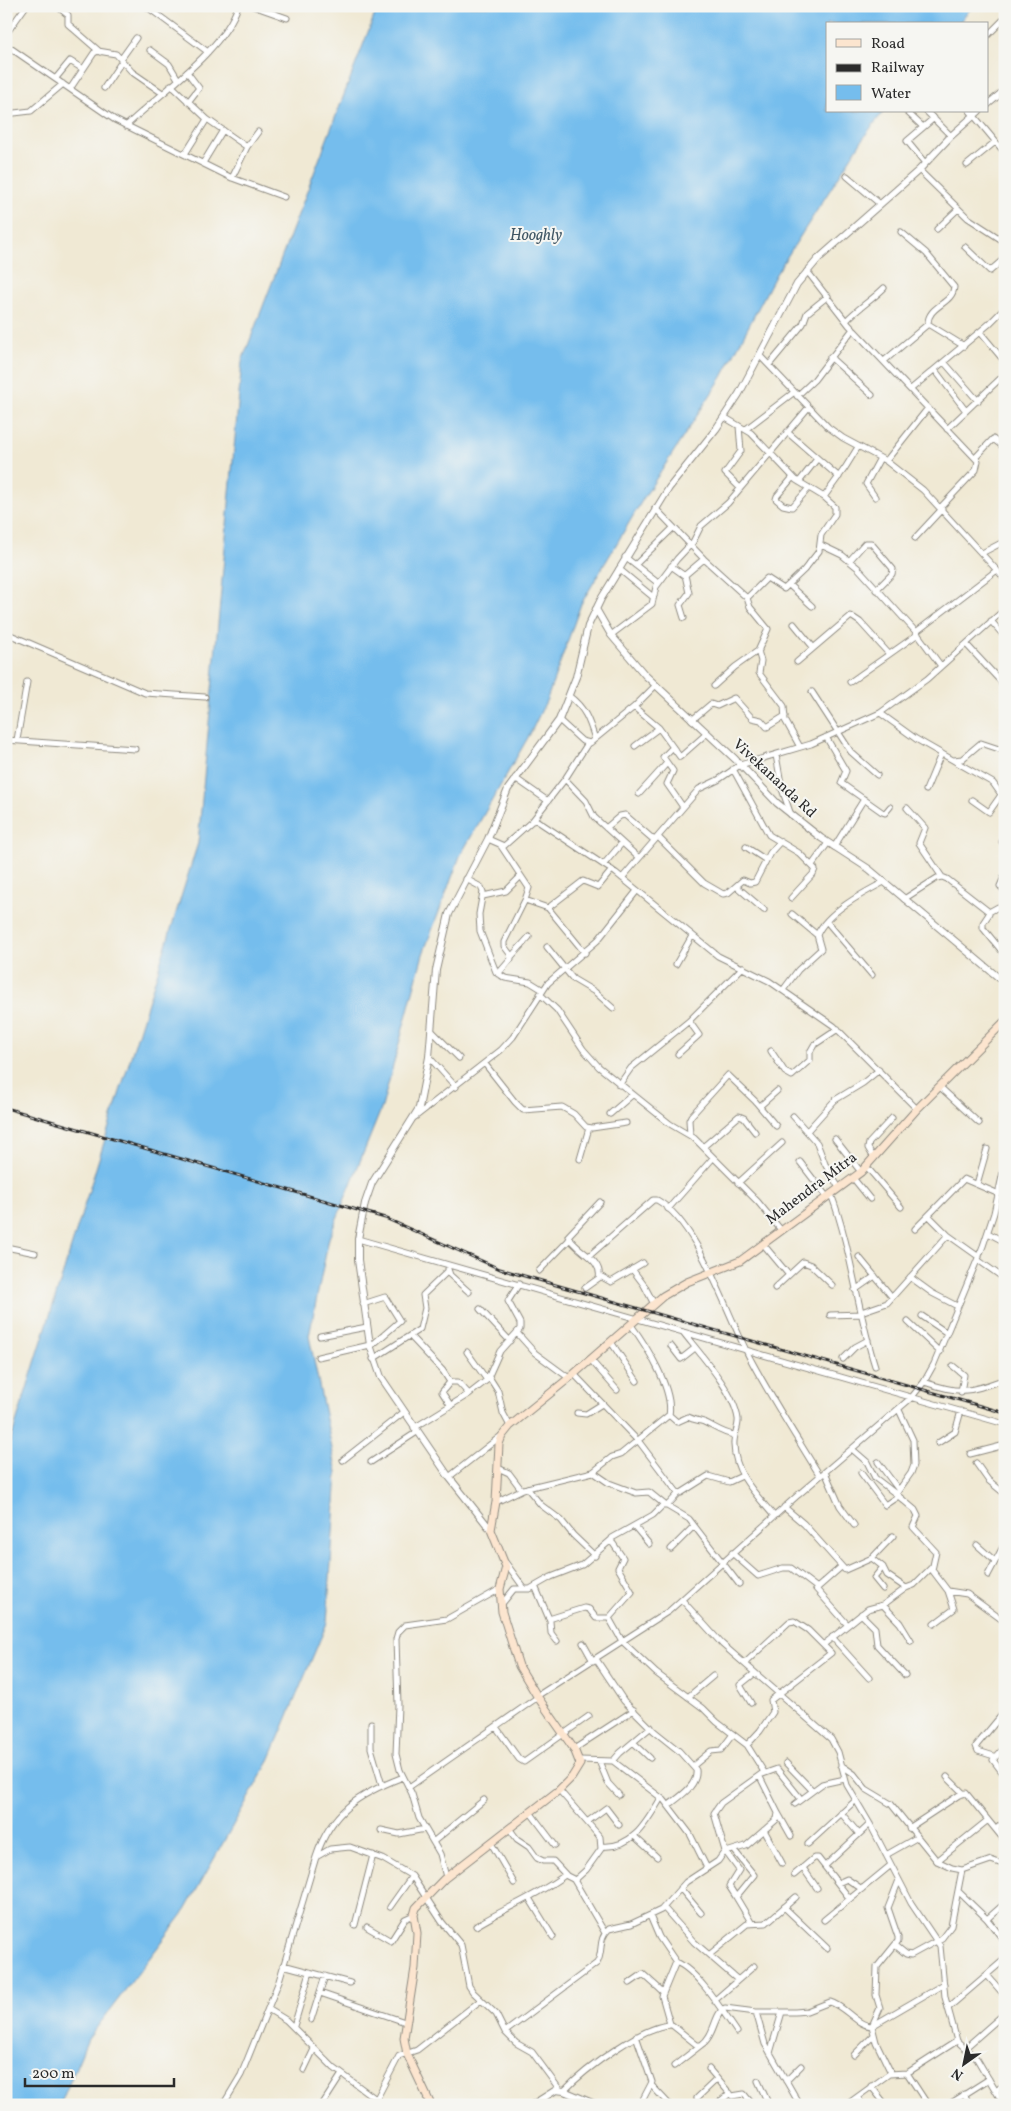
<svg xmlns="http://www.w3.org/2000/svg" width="1011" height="2111" font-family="Vollkorn,serif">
	<rect width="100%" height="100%" fill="#f6f6f2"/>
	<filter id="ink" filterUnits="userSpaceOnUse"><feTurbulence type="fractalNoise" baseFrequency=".02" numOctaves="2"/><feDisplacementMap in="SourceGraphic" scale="10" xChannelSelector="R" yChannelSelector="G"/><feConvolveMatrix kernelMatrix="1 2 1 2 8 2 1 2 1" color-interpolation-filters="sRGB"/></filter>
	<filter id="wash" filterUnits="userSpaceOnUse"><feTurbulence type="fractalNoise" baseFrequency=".0096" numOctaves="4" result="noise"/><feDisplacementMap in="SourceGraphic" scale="20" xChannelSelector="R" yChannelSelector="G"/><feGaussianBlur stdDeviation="1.12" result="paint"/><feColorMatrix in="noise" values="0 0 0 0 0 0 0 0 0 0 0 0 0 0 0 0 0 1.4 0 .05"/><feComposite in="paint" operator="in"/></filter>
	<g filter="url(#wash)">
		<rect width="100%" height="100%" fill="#f0e9d4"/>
		<path fill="#75bded" stroke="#50748c" d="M 378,6 L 973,6 L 958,24 L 827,24 L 827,111 L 884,111 L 866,134 L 776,274 L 722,377 L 643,499 L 581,604 L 547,699 L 530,734 L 460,856 L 423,954 L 382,1107 L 329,1238 L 309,1336 L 337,1473 L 327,1623 L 268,1763 L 183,1914 L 88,2039 L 60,2105 L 6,2105 L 6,1455 L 198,843 L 242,361 Z"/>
	</g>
	<g filter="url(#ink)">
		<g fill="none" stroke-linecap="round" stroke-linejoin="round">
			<g stroke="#8e8a80" stroke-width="7">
				<path id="minor" d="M 57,6 L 68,15 L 68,24 L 100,52
					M 146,6 L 208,52
					M 253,6 L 287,18
					M 6,34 L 26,6
					M 987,36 L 1005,18
					M 6,45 L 115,120 L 232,178 L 284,197
					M 150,50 L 169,64 L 178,79
					M 121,59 L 136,38
					M 187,72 L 199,88 L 188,102
					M 56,78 L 70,61 L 83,69
					M 171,85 L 207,119 L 247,147
					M 104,88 L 122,61
					M 70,89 L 94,53 L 98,51 L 116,54 L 132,72 L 161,92
					M 906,111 L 923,127
					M 926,111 L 951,136
					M 970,111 L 1005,153
					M 6,114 L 31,111 L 63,84
					M 126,126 C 159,94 224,50 238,6
					M 185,154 L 207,119
					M 203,163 L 223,130
					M 925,163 L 907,141 L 934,118
					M 967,165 L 995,142
					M 919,170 L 968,218 L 1005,242
					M 847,176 L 880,204
					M 232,178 L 247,147 L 258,132
					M 937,229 L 958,209
					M 901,232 L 926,253 L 954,287 C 953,304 927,306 928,324
					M 965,247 L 990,271 L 1005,258
					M 807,271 L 849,325 L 978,461 L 976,470 L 940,508
					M 846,321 C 858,308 871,301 884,288
					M 980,332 L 1005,362
					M 760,356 L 828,427 L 843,438 L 886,461 L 923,490 L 1005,579
					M 830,357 L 872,395
					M 884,361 L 928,324 L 964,346
					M 944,362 L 978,401
					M 769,365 L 803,324 L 807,313 L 828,296
					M 935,370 L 966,411
					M 911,389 L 989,324 L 1005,308
					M 797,396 L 814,380 L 853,329
					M 739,426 L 741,451 L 725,473 L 740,488
					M 746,429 L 793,393
					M 947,429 L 1005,374
					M 787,432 L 839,477
					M 976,457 L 993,439 L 1005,448
					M 886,461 L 928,408
					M 793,477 L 777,496 L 776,499 L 783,505 L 792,507 L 809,488
					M 799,482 L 817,459
					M 824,497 L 845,468 L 858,447
					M 875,497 L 866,484 L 880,458
					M 655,508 L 704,559 L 747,598 L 767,578 L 784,589 L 804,570 L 819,551 L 821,535 L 835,514 L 835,507 L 824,497 L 796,480 L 751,433 L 724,417
					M 915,538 L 942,509
					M 821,545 L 842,555 L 858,568 L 916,632 L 941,666
					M 982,553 L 1005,541
					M 625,557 L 658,583
					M 850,560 L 865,543 L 871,543 L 893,569 L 892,574 L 876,590
					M 635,565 L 673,528
					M 671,566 L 685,576
					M 619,569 L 653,597
					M 789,585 L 812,606
					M 747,598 L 750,607 L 768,629 L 758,651 L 761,661 L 759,673 L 784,706 L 785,720 L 800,747
					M 684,618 L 680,605 L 689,593 L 685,575 L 704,559
					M 991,621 L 1005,637
					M 794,624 L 813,647
					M 916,632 L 997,570
					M 6,633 L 145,693 L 205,697
					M 611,635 L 652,604 L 656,587 L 677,559 L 693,542 L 701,526 L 728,503 L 808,408
					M 966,644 L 1005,686
					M 797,662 L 851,616 L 860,622 L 889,654
					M 850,682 L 918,634
					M 714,686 L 735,667 L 759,650
					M 812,692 L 851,752 L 877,775
					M 569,696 C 585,708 589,720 595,739
					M 634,707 L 659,728 L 680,757 L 706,734
					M 880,713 L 927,679 L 1005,609
					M 559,720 L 582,741 L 590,743 L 634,707 L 656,685
					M 692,720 L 711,704 L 717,706 L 734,698 L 752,718 L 761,720 L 767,727 L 785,716
					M 826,737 L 846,771 L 841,783 L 882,812 L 885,813 L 890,807
					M 6,740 L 135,749
					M 17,740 L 27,682
					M 635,746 L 659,728
					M 672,748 L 663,757 L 673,771 L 667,784 L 683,807
					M 776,755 L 782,789 L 791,815
					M 954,760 L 962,759 L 981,743 L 1005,751
					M 733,769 L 769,835 L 799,853 L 815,869 L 813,874 L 791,898
					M 515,778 L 548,801
					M 565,779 L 586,801 L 594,817 L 639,858
					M 926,790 L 941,754
					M 639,794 L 667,763
					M 972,800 L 989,812 L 1001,795
					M 907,808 L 925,828 L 919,843 L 942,877
					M 533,820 L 565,779 L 588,743
					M 606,828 L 620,816 L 625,815 L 654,840
					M 1005,834 L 1002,842 L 1005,846
					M 658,837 L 704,883 L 723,894 L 728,893 L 743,880 L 750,883 L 755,882 L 770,853 L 779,843
					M 488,839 L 504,846 L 532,821 L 536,820 L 616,873 L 718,956 L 769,981 L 834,1026 L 917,1109
					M 746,847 L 766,860
					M 834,847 L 864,799
					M 604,864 L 622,843
					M 812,865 L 828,843
					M 1005,875 L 1000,886 L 1005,891
					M 622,878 L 699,789 L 718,780 L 740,765 L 811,744 L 880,713 L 916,739 L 993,783 L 1005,800
					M 466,879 L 481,887 L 483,892 L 479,914 L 480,931 L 496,972 L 505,978 L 530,982 L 543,990
					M 736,886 L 764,910
					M 483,896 L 506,891 L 521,876
					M 904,899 L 937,878 L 942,877 L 947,879 L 988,911 L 989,914 L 983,923 L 983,928 L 1005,955
					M 525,900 L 548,908 L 585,953
					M 548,908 L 583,881 L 598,887 L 612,870
					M 989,912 L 998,907 L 1005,909
					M 792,914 L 817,935
					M 827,922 L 872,975
					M 547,947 L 573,979 L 595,992 L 613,1008
					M 511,957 L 529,937
					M 676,964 L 692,936
					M 498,974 L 511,959 L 510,954 L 504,946 L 504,942 L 525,900 L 529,888 L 501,846
					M 783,990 L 798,970 L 821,949 L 817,935 C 827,912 863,893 884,882
					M 540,994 L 557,1010 L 583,1049 L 599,1067 L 670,1124 L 694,1138 L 758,1202 L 781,1230
					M 432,1031 L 459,1058
					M 771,1051 L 785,1072 L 792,1076 L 810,1060 L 810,1052 L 814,1045 L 838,1029
					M 678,1054 L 699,1035 L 689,1021
					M 429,1057 L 456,1087
					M 485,1064 L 515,1102 L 523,1110 L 562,1107 L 574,1114 L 586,1127 L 592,1128 L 626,1123
					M 619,1085 L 631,1068 L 689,1021 L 743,967
					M 940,1087 L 979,1123
					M 760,1106 L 777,1091
					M 610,1114 L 632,1095
					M 793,1116 L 817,1143 L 825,1164 L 839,1188
					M 415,1117 L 501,1050 L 513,1037 L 548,983 L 598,940 L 636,892
					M 808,1130 L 835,1100 L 863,1083 L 879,1070
					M 690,1135 L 689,1120 L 691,1116 L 728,1075 L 755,1101 L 776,1126
					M 835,1139 L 861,1172
					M 703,1147 L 739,1116 L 744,1118 L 755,1132
					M 874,1158 L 868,1148 L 869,1143 L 892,1118
					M 580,1159 L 589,1128
					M 800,1162 L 827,1197
					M 866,1166 L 901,1207
					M 853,1178 L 870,1199
					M 738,1183 L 782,1143
					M 977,1184 L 987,1149
					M 831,1194 C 852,1250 857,1310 875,1366
					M 668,1209 L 713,1158
					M 929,1216 L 948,1235 L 979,1257
					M 915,1229 L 964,1179 L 999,1194
					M 988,1233 L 1005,1242
					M 358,1239 L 1005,1424
					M 763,1244 L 788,1274
					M 6,1247 L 35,1253
					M 589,1256 L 653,1200 L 657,1200 C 700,1224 728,1319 752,1362 C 773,1401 797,1438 820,1476
					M 859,1257 L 892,1297
					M 978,1260 L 1005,1279
					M 448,1269 L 450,1275 L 469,1292
					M 632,1269 L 644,1285 L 654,1304
					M 539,1271 L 570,1239
					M 600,1276 L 611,1282 L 643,1263
					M 910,1277 L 932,1293 L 957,1306
					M 585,1288 L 599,1278 C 603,1259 575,1251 568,1236 L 600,1202
					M 775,1288 L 803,1262 L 811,1265 L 832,1285
					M 855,1290 L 875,1276
					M 363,1304 L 385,1297 L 400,1321 L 370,1347
					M 480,1309 L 510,1341
					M 861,1312 L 887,1303 L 948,1235
					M 830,1315 L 862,1314
					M 922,1316 L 947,1333
					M 908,1322 L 940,1352
					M 683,1332 C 700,1354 734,1391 738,1419 C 739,1427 733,1436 734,1445 C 735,1475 756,1494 774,1516
					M 517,1333 L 535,1353 L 569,1378
					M 320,1336 L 367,1327
					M 410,1336 L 443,1371 L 450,1382
					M 611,1342 L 637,1381
					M 671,1346 L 681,1359 L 695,1348
					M 467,1352 L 487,1380
					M 318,1357 L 370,1345
					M 373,1359 L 420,1329 L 425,1308 L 423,1295 L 448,1271
					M 590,1359 L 617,1390
					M 843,1359 L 855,1347 L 868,1340
					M 953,1366 L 964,1375 L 961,1392
					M 574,1374 L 640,1443 L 677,1492 L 681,1493 L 708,1476 L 729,1482 L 742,1476
					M 489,1377 L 498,1391 L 503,1413 L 510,1426
					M 924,1382 C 962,1395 968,1392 1005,1379
					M 451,1406 L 442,1392 L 450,1382 L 458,1382 L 469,1394
					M 899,1410 L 913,1440 L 914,1465 L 911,1473 L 896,1494 L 915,1510 L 918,1516 L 913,1527 L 936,1552 L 932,1570 L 948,1591 L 967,1594 L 1005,1622
					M 577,1413 L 586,1414 L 602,1404
					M 669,1415 L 677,1422 L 688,1417 C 694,1420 698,1420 704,1422 C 715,1427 722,1433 734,1435
					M 6,1425 L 10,1425
					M 414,1428 L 469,1394 L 487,1380 L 500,1351 L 520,1329 L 520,1323 L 508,1301 L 519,1284
					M 938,1443 L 955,1432 L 961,1411
					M 852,1449 L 867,1462 L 875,1478 L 896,1494
					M 970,1454 L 1005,1445
					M 343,1460 L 404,1412
					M 371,1462 L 417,1432
					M 878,1462 L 898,1489
					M 976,1463 L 988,1480 L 1005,1494
					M 498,1468 L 509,1473 L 521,1489
					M 593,1472 L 609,1483 L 636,1493 L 649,1492 L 665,1505
					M 825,1472 L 840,1506 L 854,1525
					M 861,1473 L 885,1505 L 897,1497
					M 449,1477 L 501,1436
					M 527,1488 L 541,1505 L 561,1520 L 573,1535 L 595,1556
					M 496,1502 L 523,1489 L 593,1472 L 612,1457 L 621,1454 L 669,1415 C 674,1390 646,1345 631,1325
					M 667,1506 L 679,1493
					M 784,1507 L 804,1524 L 845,1570 L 872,1558 L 893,1536
					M 634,1526 L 649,1544
					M 977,1545 L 995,1561
					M 671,1549 L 694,1526
					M 732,1553 L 758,1576 L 783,1568 L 791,1568 L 816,1587
					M 872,1558 L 883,1567 L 887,1575 L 906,1588
					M 506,1563 L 524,1588
					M 841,1567 L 816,1589 L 847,1624
					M 883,1567 L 874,1578 L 883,1589
					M 988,1575 L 1005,1543
					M 535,1586 L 550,1621 L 551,1633 L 557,1641
					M 682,1600 L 722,1644 L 831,1739 L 838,1752 L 847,1785 L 870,1824 L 911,1903 L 940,1946 L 945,1997 L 957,2041 L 977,2059 L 1004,2105
					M 501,1605 L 514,1589 L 530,1589 L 551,1577 L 582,1565 L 611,1540
					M 883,1605 L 900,1623 L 911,1641
					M 861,1614 L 875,1628 L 877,1645 L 905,1675
					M 549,1619 L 584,1608 L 589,1609 L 596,1618 L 609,1618
					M 934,1624 L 954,1609 L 948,1591
					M 832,1637 L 869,1678
					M 583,1643 L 593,1661
					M 823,1645 L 868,1609 L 883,1605 L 906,1588 L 914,1585 L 932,1567
					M 596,1659 L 624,1701 L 654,1731 L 679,1751 L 696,1770 C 698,1786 679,1797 669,1805
					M 745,1663 L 789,1622 L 794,1621 L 808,1630 L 831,1653 L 771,1700 L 773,1712 L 760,1731 L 747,1745
					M 537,1696 L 669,1611 L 798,1495 L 911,1398 L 924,1382 L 934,1364 L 983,1246 L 994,1213 L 1005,1163
					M 688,1697 L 713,1676
					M 751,1703 L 740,1685 L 755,1673
					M 371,1723 L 371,1748 L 382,1785
					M 496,1727 L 519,1759 L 524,1762 L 589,1716
					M 634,1743 L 650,1758
					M 1005,1747 L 993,1760 L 1005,1776
					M 574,1749 L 634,1710
					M 994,1756 L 978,1751 L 976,1746 L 1005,1711
					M 580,1760 L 613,1761 L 664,1800 L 690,1834 L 707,1868
					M 599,1761 L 608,1783 L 619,1795
					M 613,1761 L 620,1753 L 651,1727
					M 786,1763 L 812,1790
					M 841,1765 L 854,1774 L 866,1789 L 891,1804 L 937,1861 L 952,1868 L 962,1870 L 991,1860 L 1005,1865
					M 693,1766 L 711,1751 L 721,1750 L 733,1734
					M 763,1774 L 777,1769 L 801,1799
					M 947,1777 L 963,1793
					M 409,1787 L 538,1697
					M 795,1804 L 822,1784 L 845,1779
					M 530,1812 L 555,1845
					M 778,1813 L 791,1836
					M 841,1813 L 859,1834
					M 587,1822 L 606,1808 L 619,1825
					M 509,1828 L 517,1839 L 529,1847 L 537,1858 L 543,1861 L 553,1861 L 566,1875
					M 909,1828 L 959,1795 L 966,1793 L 1005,1841
					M 996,1829 L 1005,1821
					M 381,1830 L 399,1834 L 425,1829
					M 764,1830 L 782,1863
					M 634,1836 L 657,1857
					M 433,1842 L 484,1800
					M 491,1843 L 514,1883
					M 808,1844 L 856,1800
					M 602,1846 C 633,1849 647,1821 661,1798
					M 734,1850 L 754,1875 L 736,1897 L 751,1922
					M 725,1851 L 739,1870 L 729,1886 L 736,1897
					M 726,1852 L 746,1846 L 777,1819 L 778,1813 L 760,1777
					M 886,1855 L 916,1838
					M 316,1857 C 331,1811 359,1794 403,1777
					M 937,1861 L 988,1820
					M 825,1866 L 870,1824
					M 803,1868 L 817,1888
					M 794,1875 L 814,1858 L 818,1858 L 850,1899
					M 446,1877 L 440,1854 L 419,1818 L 412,1794 L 400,1770 L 396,1754 L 398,1705 L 396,1639 L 398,1632 L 405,1625 L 447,1619 L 500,1589
					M 574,1880 L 605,1933
					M 838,1883 L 847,1879 L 862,1889
					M 680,1888 L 701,1913
					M 959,1892 L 987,1919 L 1005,1942
					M 529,1898 L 553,1937
					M 390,1907 L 412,1876
					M 784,1907 L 827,1948
					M 664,1908 L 694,1942 L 738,1980
					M 650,1916 L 659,1937 L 676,1962 L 662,1996 L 670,2024
					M 987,1919 L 1005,1903
					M 824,1920 L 891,1865
					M 355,1925 L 373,1855
					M 476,1926 C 505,1908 537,1896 565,1875 L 575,1880 L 586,1870 L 601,1849 L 600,1837 L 559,1790
					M 367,1927 L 391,1941 L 405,1919 L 414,1915
					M 895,1945 L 906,1954 L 911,1955 L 942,1938 L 951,1926 L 962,1870
					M 709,1955 L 747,1924 L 766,1923 L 796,1897
					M 676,1962 C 698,1971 723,2012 737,2032
					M 283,1965 L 350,1983
					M 987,1975 L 1005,1996
					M 630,1983 L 643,1974 L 663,1992
					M 320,1993 L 405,2022
					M 714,2001 L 754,1966
					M 948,2008 L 1005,1959
					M 268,2009 L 286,2020 L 334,2068 L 384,2105
					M 756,2012 L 765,2044 L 800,2105
					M 311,2020 L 325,1976
					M 294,2026 L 310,1972
					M 505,2032 L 597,1963 C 604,1951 597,1940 609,1929 L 631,1924 L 661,1910 L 686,1882 L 718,1861 L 725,1851 L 714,1813 L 721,1803 L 764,1772 L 747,1745 L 717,1722 L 703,1708 L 656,1673 L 622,1641 L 609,1618 L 632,1592 L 618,1568 L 623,1558 L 612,1542 L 612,1538 L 653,1515 L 662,1506 L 667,1506 L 689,1519 L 739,1584
					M 636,2036 L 652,2082 L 640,2105
					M 965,2048 L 1005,2013
					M 770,2053 L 782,2012
					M 854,2055 L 874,2035
					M 674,2066 L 701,2045
					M 709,2069 L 732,2096 L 744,2094 L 753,2105
					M 304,2070 L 314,2049
					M 891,2073 L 876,2042 L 872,2026 L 880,2008 L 876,1995 L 877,1967 L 898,1941 L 898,1937 L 888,1908 L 899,1880
					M 907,2073 L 928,2105
					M 758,2081 L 769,2105
					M 786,2081 L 801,2066
					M 652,2086 L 668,2103
					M 871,2086 L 886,2105
					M 564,2091 C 584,2070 644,2024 672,2025 L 697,2045 L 701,2045 C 715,2036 714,2013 725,2008 L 756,2012 L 795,2012 L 807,2011 L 830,2002 C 845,2006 857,2026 872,2026 L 944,1984
					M 996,2091 L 1005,2084
					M 964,2094 L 970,2105
					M 857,2097 L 863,2105
					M 697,2098 L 717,2079
					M 376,2100 L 399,2056 L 417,2050 L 426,2043 L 481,2000
					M 223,2105 L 241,2075 L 279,1981 L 316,1857 L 330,1849 L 350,1847 L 383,1859 L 412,1876 L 442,1922 L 461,1945 L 469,1986 L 473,1992 L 496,2014 L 505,2032 L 516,2043 L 532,2052 L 560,2090
					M 322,2105 L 342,2074
					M 716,2105 L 730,2093
					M 846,2105 L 889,2074 L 907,2073 L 957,2041
					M 948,2105 L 989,2079"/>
			</g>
			<g stroke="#8e8a80" stroke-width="8">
				<path id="tertiary" d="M 987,105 L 1005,90
					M 596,609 L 611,635 L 645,675 L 735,759 L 777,803 L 821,838 L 869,869 L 1005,983
					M 491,1530 L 449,1477 L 381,1377 L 370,1345 L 358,1260 L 358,1239 L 365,1203 L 372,1183 L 419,1108 L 429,1057 L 436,970 L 449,914 L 488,839 L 508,789 L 559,720 L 576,677 L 588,626 L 601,599 L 669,488 L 716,429 L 739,394 L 797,284 L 818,259 L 919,170 L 951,136 L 979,111
					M 532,2105 L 556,2090 L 564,2091 L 597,2105"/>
			</g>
			<g stroke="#8e8a80" stroke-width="9">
				<path id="secondary" d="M 431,2105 L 407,2054 L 404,2038 L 415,1968 L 417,1933 L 414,1915 L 416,1908 L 444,1879 L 559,1790 L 572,1777 L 580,1764 L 574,1749 L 537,1696 L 519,1666 L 502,1612 L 500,1589 L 506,1567 L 491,1530 L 496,1502 L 499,1444 L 502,1436 L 510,1426 L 574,1374 L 663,1296 L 687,1282 L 740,1261 L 861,1172 L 917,1109 L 1005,1021"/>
			</g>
			<use href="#minor" stroke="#fff" stroke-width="5"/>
			<use href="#tertiary" stroke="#fff" stroke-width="6"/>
			<use href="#secondary" stroke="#fce5cf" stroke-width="7"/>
			<g stroke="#2b2b2b" stroke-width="3">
				<path id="rail" d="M 6,1108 L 385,1218 L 500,1269 L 1005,1413"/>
			</g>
			<use href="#rail" stroke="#f6f6f2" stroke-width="1" stroke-dasharray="4" stroke-linecap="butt"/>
		</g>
	</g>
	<g text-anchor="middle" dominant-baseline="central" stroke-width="4" stroke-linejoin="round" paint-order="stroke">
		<g font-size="15" fill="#2b2b2b" stroke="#f6f6f2">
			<text transform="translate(774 779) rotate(43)">Vivekananda Rd</text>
			<text transform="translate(812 1189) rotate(-37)">Mahendra Mitra</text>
		</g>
		<g font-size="16" font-style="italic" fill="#415765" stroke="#f6f6f2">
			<text x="536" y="236">Hooghly</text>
		</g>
	</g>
	<rect width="1011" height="2111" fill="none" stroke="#f6f6f2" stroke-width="25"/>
	<rect x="826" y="22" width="162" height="90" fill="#f6f6f2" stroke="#a5a5a2"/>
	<rect x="836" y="39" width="25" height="8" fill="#fce5cf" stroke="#a5a5a2"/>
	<text x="871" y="48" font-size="15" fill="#2b2b2b">Road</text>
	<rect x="836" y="64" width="25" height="8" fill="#2b2b2b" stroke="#a5a5a2"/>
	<text x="871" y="72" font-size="15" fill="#2b2b2b">Railway</text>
	<rect x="836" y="85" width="25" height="15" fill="#75bded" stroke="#a5a5a2"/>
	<text x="871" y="98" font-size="15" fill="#2b2b2b">Water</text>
	<g transform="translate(964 2064) rotate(213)" stroke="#f6f6f2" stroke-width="4" paint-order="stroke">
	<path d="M0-4L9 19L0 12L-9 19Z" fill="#2b2b2b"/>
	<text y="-8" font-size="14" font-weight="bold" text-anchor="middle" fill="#2b2b2b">N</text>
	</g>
	<path d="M25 2078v8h149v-8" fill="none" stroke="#2b2b2b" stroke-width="2.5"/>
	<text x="32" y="2078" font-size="15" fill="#2b2b2b" stroke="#f6f6f2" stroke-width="4" paint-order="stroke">200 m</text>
</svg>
